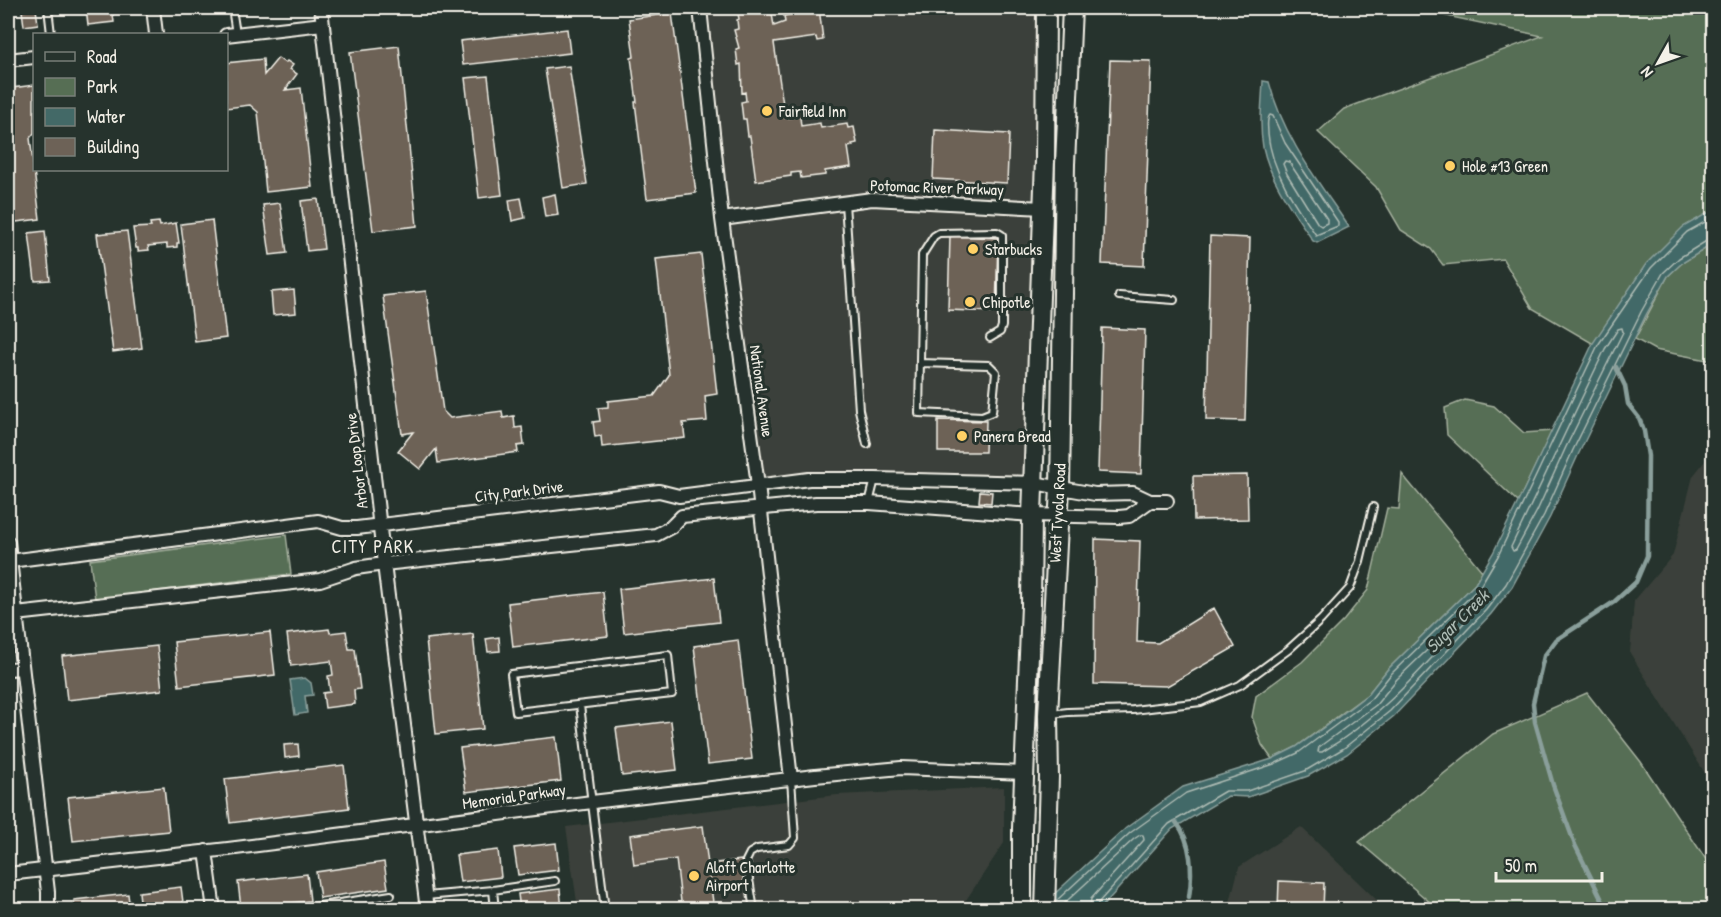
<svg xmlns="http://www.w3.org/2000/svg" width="1721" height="917" font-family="'Patrick Hand',sans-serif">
	<rect width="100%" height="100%" fill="#26332d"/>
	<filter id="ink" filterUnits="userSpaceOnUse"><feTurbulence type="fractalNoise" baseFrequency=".0167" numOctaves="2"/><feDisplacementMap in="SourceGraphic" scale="12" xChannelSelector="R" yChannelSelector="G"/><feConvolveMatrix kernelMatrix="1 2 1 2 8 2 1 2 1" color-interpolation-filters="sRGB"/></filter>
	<g filter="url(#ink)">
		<path fill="#3b413a" d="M 702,8 L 1050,8 L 1054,210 L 1041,481 L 760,482 Z
			M 1713,451 L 1713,786 L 1630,653 L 1634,601 L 1673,555 L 1693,476 Z
			M 1004,787 L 1004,843 L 960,909 L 578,909 L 566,827 L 837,795 Z
			M 1301,827 L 1386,909 L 1228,910 L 1239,867 Z"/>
		<path fill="#566e54" stroke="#a5b09e" stroke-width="1.5" d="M 1409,8 L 1713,8 L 1713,232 L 1673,261 L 1609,353 L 1532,308 L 1503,259 L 1443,265 L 1431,249 L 1401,230 L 1376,187 L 1318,132 L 1344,109 L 1542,36 Z
			M 1713,244 L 1713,361 L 1655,350 L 1635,339 L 1668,276 L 1682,263 Z
			M 1465,400 L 1494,406 L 1524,433 L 1552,431 L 1518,502 L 1447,435 L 1445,408 Z
			M 1402,474 L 1482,571 L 1475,584 L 1387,670 L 1368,694 L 1296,747 L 1272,759 L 1262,745 L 1252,717 L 1256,696 L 1302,662 L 1344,620 L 1368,590 L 1387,508 L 1399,509 Z
			M 286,535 L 291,574 L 95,599 L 90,560 Z
			M 1587,693 L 1641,762 L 1713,870 L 1713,909 L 1438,909 L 1359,842 L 1493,734 Z"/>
		<path fill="#436967" stroke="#8a9f9b" stroke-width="1.5" d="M 1263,81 L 1269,82 C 1283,137 1318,181 1349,227 L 1317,243 L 1313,241 C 1294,212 1270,181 1263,147 C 1259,125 1262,103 1263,81 Z
			M 1713,210 L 1713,244 L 1682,263 L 1668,276 L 1646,315 L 1579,453 L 1550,517 L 1512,587 L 1491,614 L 1394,716 L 1347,754 L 1308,776 L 1248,797 L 1228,796 L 1172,829 L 1100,909 L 1037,910 L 1126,828 L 1183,787 L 1272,759 L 1296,747 L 1337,718 L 1368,694 L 1387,670 L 1475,584 L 1493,553 L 1518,502 L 1593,343 L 1646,264 L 1683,227 Z
			M 305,678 L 311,683 L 313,695 L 305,696 L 307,713 L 295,715 L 290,680 Z"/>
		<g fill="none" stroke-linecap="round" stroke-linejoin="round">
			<path stroke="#adbbb4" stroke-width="1.5" d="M 1270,115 L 1273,116 L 1285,143 L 1338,222 L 1338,226 L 1316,235 C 1295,205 1271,170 1268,133 C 1268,126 1266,120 1270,115 Z
				M 1285,161 L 1289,162 L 1327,219 L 1327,223 L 1321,226 L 1318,224 L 1287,174 L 1283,164 Z
				M 1622,328 L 1623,332 L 1566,447 L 1537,511 L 1516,550 L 1513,551 L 1511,547 L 1605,349 L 1618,329 Z
				M 1473,606 L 1475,608 L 1475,611 C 1428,661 1382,718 1322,752 L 1318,752 L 1319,747 L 1376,705 L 1397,679 Z
				M 1056,901 L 1130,833 L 1186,793 L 1274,764 L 1298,753 L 1371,699 L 1391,674 L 1479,588 L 1498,556 L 1598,345 L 1651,268 L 1687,232 L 1714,217
				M 1057,910 L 1134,839 L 1140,835 L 1143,835 L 1144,840 L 1091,899 L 1089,910
				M 1096,910 L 1098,903 L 1169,824 L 1225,791 L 1247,791 L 1305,771 L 1344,748 L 1390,711 L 1486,610 L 1506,584 L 1544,515 L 1573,450 L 1641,312 L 1663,273 L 1679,258 L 1708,240 L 1714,240"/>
			<path stroke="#8a9f9b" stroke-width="4.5" d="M 1176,822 C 1192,842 1193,872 1189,897
				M 1607,910 L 1575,845 L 1553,785 L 1535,722 L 1533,703 L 1544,656 L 1556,640 L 1614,602 L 1636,582 L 1647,556 L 1648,456 L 1644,431 L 1639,418 L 1628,404 L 1625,386 L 1616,367"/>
		</g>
		<path fill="#6d6257" stroke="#f4f1e8" stroke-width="1.5" d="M 86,8 L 112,8 L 114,22 L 88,25 Z
			M 185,8 L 210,8 L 210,11 L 186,14 Z
			M 735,8 L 771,8 L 774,26 L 785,22 L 784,16 L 800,13 L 799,8 L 819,8 L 823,40 L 817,41 L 816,37 L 774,43 L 785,118 L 795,117 L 794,111 L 802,110 L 803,116 L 800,117 L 801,126 L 820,123 L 821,128 L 847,124 L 848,128 L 854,127 L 857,143 L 852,144 L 853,146 L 848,147 L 851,167 L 825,171 L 825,175 L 801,178 L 800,172 L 791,173 L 791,176 L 756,181 L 750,136 L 748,136 L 746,119 L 743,119 L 741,102 L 746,101 L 745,92 L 742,93 L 741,64 L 738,65 L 736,49 L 739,48 L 734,30 L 738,29 L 737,20 L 739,19 L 737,8 Z
			M 36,9 L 38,24 L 24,26 L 22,11 Z
			M 672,13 L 696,193 L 647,199 L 635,102 L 637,102 L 631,58 L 634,57 L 629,19 Z
			M 567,29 L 570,53 L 463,65 L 460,41 Z
			M 399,46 L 417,226 L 373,231 L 350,52 Z
			M 278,58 L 285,63 L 287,61 L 293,65 L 290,69 L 297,74 L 285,90 L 301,88 L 312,187 L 266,192 L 258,112 L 250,105 L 226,108 L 226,63 L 263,59 L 264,75 Z
			M 1110,60 L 1151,61 L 1144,266 L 1102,264 Z
			M 569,66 L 587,184 L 563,188 L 545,69 Z
			M 488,76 L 502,195 L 479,198 L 465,78 Z
			M 34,85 L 34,133 L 30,138 L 40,219 L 8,223 L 8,97 L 14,103 L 12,88 Z
			M 935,130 L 1009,134 L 1007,183 L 933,179 Z
			M 555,194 L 558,215 L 545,217 L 542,197 Z
			M 521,198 L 525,218 L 512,221 L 509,200 Z
			M 318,199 L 324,249 L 307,251 L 301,201 Z
			M 280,203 L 287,253 L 270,255 L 263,205 Z
			M 212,220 L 226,338 L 195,342 L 181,224 Z
			M 159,222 L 160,226 L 176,223 L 179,243 L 177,243 L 177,247 L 167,248 L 167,244 L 148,246 L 149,250 L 138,251 L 138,248 L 136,248 L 133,228 L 151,227 L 150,223 Z
			M 45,231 L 50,280 L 35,281 L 29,233 Z
			M 127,231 L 142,348 L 113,352 L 97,234 Z
			M 8,236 L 14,284 L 8,284 Z
			M 950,236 L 998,238 L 996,312 L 948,310 Z
			M 1210,236 L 1250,238 L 1245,421 L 1206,420 Z
			M 701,254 L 717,394 L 705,396 L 707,421 L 683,423 L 685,438 L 602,447 L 601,436 L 595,437 L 593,422 L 600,421 L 598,408 L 608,407 L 608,401 L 654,396 L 669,375 L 656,259 Z
			M 294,290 L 296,313 L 273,315 L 271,292 Z
			M 426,291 L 443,411 L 450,418 L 502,411 L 503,418 L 514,416 L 515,428 L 522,427 L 524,445 L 517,446 L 518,452 L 438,463 L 436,449 L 420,469 L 398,451 L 413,432 L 402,434 L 383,296 Z
			M 1102,328 L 1145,330 L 1141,474 L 1098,472 Z
			M 938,420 L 986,421 L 985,452 L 938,452 Z
			M 1247,475 L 1248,519 L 1194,520 L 1193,476 Z
			M 980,491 L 992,492 L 991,503 L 979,502 Z
			M 1095,539 L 1140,541 L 1137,642 L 1158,643 L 1214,608 L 1235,647 L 1167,686 L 1094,684 Z
			M 714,578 L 719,622 L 624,633 L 619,589 Z
			M 603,592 L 608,636 L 513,647 L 508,603 Z
			M 329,629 L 330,633 L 346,631 L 349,649 L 355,649 L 360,689 L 354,690 L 355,704 L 325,708 L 323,693 L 330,692 L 328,676 L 333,675 L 331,661 L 291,666 L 287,634 Z
			M 270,632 L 275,675 L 179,686 L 174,642 Z
			M 473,634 L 483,729 L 436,734 L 426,639 Z
			M 499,637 L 500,651 L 488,652 L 486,639 Z
			M 738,640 L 752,759 L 708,764 L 694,646 Z
			M 157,646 L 162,690 L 67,700 L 62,656 Z
			M 671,721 L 677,770 L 622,776 L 616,728 Z
			M 556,737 L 561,781 L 466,792 L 460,748 Z
			M 298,744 L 299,756 L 285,758 L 284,745 Z
			M 344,765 L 349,808 L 230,823 L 225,779 Z
			M 164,787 L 169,831 L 73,841 L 68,797 Z
			M 703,826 L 714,910 L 682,910 L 676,859 L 634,865 L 630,835 Z
			M 556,843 L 559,870 L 518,875 L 514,848 Z
			M 498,850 L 501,877 L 460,882 L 456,855 Z
			M 741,860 L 744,884 L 711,888 L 708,864 Z
			M 384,862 L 388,888 L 320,898 L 316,872 Z
			M 307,874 L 310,901 L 241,908 L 238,882 Z
			M 1279,881 L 1324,883 L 1323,910 L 1278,910 Z
			M 181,887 L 184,910 L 141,910 L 139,892 Z
			M 560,889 L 562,910 L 520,910 L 518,894 Z
			M 128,894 L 130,910 L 75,910 L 74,900 Z"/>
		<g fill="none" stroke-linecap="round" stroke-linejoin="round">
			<g stroke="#f4f1e8" stroke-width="10">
				<path id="service" d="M 48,8 L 51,34
					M 232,8 L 236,34
					M 845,203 L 859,410 L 867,444
					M 1119,296 L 1174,300
					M 920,363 L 989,365 L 996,372 L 992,412 L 982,416 L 919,413 L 922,255 L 934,236 L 939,233 L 997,232 L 1002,235 L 1002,326 L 1000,332 L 990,338
					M 869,503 L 875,479
					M 668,655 L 672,694 L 516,712 L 511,674 Z
					M 580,705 L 605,910
					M 1051,714 L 1068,712 L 1133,710 L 1201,702 L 1240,685 L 1288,650 L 1321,620 L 1350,588 L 1360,561 L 1373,507
					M 493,890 L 495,910
					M 426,896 L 493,890 L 555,881
					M 295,910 L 391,895
					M 754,910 L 746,861 L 750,853 L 757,849 L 789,845 L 795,838 L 791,779"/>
			</g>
			<g stroke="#f4f1e8" stroke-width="16">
				<path id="minor" d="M 153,8 L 156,34
					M 321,8 L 384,564 L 427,910
					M 700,8 L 722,219 L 758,485 L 791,779
					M 226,35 L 323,24
					M 8,60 L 34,57
					M 722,219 L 872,199 L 1043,208
					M 8,542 L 48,892 L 48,910
					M 10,561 L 318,521 L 342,528 L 357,528 L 651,492 L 659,491 L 679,496 L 809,479 L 875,479 L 1034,483 L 1095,494 L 1133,493 L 1150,501 L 1167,501
					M 16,614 L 320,580 L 356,568 L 384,564 L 656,535 L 671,527 L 682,516 L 816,503 L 869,503 L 1032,515 L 1119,517 L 1129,516 L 1150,501
					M 8,669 L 22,668
					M 206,851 L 214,910
					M 8,874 L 228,849 L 592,802 L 815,776 L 901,768 L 1025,773"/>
			</g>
			<g stroke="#f4f1e8" stroke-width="22">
				<path id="secondary" d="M 1022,910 L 1022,828 L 1031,605 L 1032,515 L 1045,160 L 1046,8
					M 1045,910 L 1049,777 L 1048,715 L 1060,488 L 1065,164 L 1072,8"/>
			</g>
			<use href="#service" stroke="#26332d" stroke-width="6"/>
			<use href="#minor" stroke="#26332d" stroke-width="12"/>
			<use href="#secondary" stroke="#26332d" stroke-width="18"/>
		</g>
	</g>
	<g fill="#ffd166" stroke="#26332d" stroke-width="2">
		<circle cx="767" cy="111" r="6"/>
		<circle cx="1450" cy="166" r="6"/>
		<circle cx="973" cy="249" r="6"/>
		<circle cx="970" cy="302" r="6"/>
		<circle cx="962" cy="436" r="6"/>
		<circle cx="694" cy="876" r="6"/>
	</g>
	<g text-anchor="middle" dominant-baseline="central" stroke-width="6" stroke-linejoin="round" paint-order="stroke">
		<g font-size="16" fill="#f4f1e8" stroke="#26332d" text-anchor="start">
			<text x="779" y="111">Fairfield Inn</text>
			<text x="1462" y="166">Hole #13 Green</text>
			<text x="985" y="249">Starbucks</text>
			<text x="982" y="302">Chipotle</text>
			<text x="974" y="436">Panera Bread</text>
			<text x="706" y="867">Aloft Charlotte<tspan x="706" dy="18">Airport</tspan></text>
		</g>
		<g font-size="16" fill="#f4f1e8" stroke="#26332d">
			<text transform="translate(937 187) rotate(2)">Potomac River Parkway</text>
			<text transform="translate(762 391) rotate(82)">National Avenue</text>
			<text transform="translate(356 461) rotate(-97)">Arbor Loop Drive</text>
			<text transform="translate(519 491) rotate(-7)">City Park Drive</text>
			<text transform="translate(1057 513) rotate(-87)">West Tyvola Road</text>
			<text transform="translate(514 796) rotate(-8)">Memorial Parkway</text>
		</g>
		<g font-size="18" letter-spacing="1.5" fill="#f4f1e8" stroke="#26332d">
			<text x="373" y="546">CITY PARK</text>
		</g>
		<g font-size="18" font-style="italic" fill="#adbbb4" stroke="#26332d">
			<text transform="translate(1457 621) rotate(-45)">Sugar Creek</text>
		</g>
	</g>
	<rect width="1721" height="917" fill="none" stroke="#26332d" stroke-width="30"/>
	<rect x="15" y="15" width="1691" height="887" fill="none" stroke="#f4f1e8" stroke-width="2" filter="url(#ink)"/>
	<rect x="33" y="33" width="195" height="138" fill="#26332d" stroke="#787f78" stroke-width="1.5"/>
	<rect x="45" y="52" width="30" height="9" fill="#26332d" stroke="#787f78" stroke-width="1.5"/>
	<text x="87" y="63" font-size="18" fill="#f4f1e8">Road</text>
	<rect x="45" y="78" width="30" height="18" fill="#566e54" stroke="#787f78" stroke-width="1.5"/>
	<text x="87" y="93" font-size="18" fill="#f4f1e8">Park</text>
	<rect x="45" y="108" width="30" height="18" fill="#436967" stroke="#787f78" stroke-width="1.5"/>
	<text x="87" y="123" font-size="18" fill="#f4f1e8">Water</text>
	<rect x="45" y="138" width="30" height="18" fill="#6d6257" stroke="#787f78" stroke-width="1.5"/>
	<text x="87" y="153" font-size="18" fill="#f4f1e8">Building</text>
	<g transform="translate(1658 63) rotate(230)" stroke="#26332d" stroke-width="4.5" paint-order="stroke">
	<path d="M0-4.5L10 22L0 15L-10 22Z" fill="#f4f1e8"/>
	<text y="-9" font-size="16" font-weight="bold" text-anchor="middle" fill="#f4f1e8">N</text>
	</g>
	<path d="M1496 872v9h106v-9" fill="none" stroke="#f4f1e8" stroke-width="3"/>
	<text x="1505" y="872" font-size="18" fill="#f4f1e8" stroke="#26332d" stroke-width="4.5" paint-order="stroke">50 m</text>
</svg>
